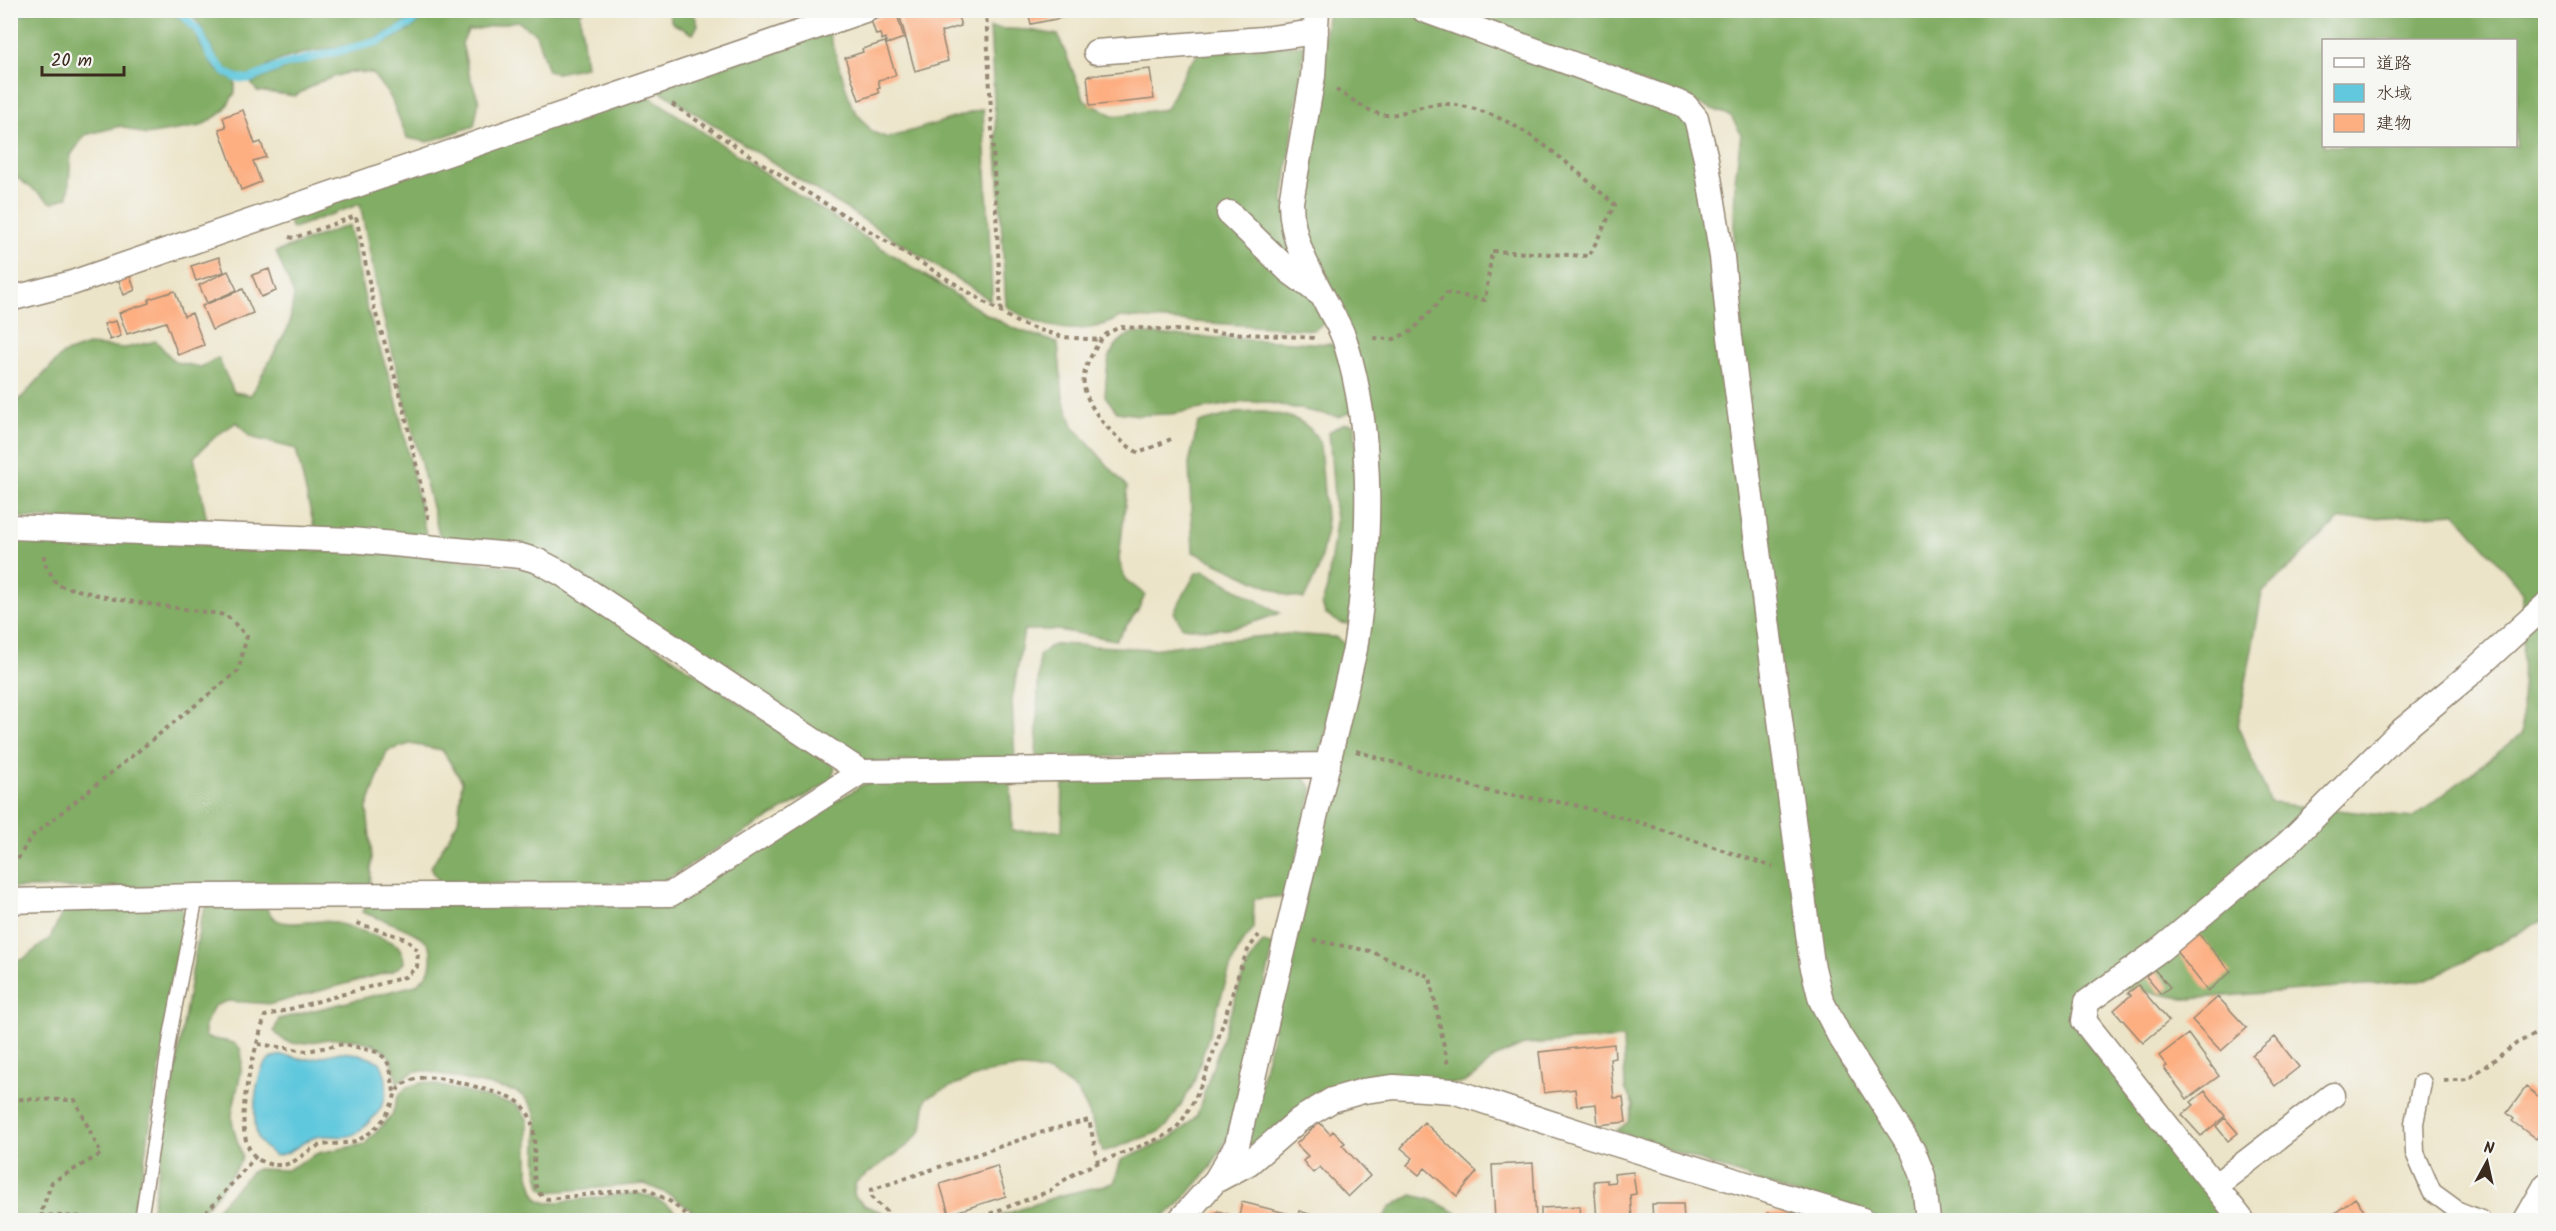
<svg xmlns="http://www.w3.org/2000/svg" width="2556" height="1231" font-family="Kalam,'Klee One',sans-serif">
	<rect width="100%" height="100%" fill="#f6f6f2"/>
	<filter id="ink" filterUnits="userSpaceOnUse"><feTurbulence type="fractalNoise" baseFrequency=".0167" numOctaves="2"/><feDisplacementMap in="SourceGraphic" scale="12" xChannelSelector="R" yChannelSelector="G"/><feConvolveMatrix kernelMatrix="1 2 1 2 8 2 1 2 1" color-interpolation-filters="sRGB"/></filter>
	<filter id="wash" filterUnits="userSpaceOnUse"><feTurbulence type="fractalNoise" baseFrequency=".008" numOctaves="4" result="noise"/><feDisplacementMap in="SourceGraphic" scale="24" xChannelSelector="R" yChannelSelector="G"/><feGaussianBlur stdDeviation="1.35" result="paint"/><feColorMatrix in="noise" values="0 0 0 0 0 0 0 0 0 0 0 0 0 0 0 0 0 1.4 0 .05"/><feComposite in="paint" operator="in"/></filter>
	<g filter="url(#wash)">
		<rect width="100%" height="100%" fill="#ece4c8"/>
		<path fill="#82ad65" stroke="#5e6c42" stroke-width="1.5" fill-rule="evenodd" d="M 36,10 L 162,10 C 202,22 195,49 218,71 C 222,75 229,78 235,81 L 235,93 L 223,112 L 201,126 L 146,135 L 121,126 L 85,135 L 71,155 L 68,197 L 52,203 L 16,177 L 11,179 L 11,19 Z
			M 185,11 L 420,11 C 408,21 396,29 381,36 C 350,49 310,48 278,61 C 264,67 252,81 236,74 C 208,63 209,23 185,11 Z
			M 431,11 L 583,11 L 580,13 L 586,67 L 557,73 L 548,71 L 536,34 L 517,21 L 468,31 L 462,43 L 469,74 L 479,101 L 474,126 L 428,142 L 407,138 L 391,98 L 372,73 L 349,72 L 319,82 L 295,96 L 257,91 L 251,83 L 286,68 L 382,44 L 411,29 Z
			M 668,11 L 693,11 L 698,25 L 693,34 L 672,23 Z
			M 1328,11 L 1404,11 L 1679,110 L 1690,123 L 1717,270 L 1806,971 L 1906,1157 L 1921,1220 L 1885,1220 L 1795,1194 L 1616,1131 L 1628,1122 L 1633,1105 L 1625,1088 L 1623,1038 L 1526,1044 L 1494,1058 L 1477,1075 L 1463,1083 L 1372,1085 L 1243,1158 L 1333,778 L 1371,430 L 1303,239 L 1299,217 Z
			M 1450,11 L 2545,11 L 2545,919 L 2427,980 L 2189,999 L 2095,983 L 2074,1002 L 2072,1023 L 2227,1220 L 1934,1220 L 1844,1029 L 1831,996 L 1822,962 L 1735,335 L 1733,266 L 1735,180 L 1741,134 L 1731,116 ZM 2324,40 L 2516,40 L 2516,146 L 2324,146 ZM 2456,513 L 2523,592 L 2522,734 L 2413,818 L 2271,803 L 2238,727 L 2262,593 L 2339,520 Z
			M 990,28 L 1029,30 L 1058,35 L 1085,101 L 1114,116 L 1166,109 L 1188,65 L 1202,50 L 1305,45 L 1283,200 L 1327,321 L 1314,330 L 1120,317 C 1083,339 1040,329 1006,306 Z
			M 828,30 L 852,107 L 872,132 L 888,138 L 983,109 L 992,292 L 990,300 L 657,89 Z
			M 646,94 L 784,186 L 984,313 L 1013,328 L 1058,343 L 1063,398 L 1073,426 L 1127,487 L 1119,560 L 1125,579 L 1145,595 L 1138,610 L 1116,640 L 1057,630 L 1024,630 L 1012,701 L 1015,760 L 862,762 L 566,567 L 441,542 L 381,308 L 360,204 L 294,228 L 291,228 L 288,215 Z
			M 349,225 L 367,309 L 396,398 L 427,539 L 315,531 L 296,449 L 250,437 L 237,422 L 216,436 L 194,457 L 208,525 L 11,517 L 11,403 L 19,400 L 63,354 L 88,345 L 125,348 L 156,341 L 175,362 L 201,367 L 218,358 L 234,392 L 251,395 L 289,326 L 294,295 L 276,252 Z
			M 1132,333 L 1330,344 L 1341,350 L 1354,411 L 1339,417 L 1265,402 L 1244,402 L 1171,414 L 1139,415 L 1117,412 L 1105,396 C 1108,367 1103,348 1132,333 Z
			M 1263,412 C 1288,415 1309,419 1320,444 L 1327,529 L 1318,571 L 1304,599 L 1288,596 L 1193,552 L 1189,464 L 1198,423 L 1236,413 Z
			M 1350,423 L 1355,425 L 1359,514 L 1350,624 L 1340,623 L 1325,613 L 1322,604 L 1327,588 L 1336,522 L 1329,432 L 1342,424 Z
			M 10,534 L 438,557 L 543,571 L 835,767 L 831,781 L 660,883 L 440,884 L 431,867 L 458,821 L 462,781 L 442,750 L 410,744 L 387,751 L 367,808 L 372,857 L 370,886 L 11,888 Z
			M 1204,571 L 1280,613 C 1242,627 1223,633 1182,627 L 1174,612 L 1196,573 Z
			M 1288,634 L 1335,637 L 1346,644 L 1322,748 L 1314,756 L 1036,757 L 1039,656 L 1049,647 L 1058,644 L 1152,649 L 1211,641 Z
			M 1300,774 L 1313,789 L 1287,896 L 1254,899 L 1253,929 L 1240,946 L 1230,969 L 1193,1085 L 1169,1124 L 1159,1132 L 1103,1152 C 1095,1132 1090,1109 1077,1092 C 1074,1087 1067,1084 1062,1080 C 1021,1052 967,1079 926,1098 L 922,1130 L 907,1146 L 856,1182 L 853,1195 L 866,1206 L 882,1212 L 886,1220 L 705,1220 L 670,1195 L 645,1184 L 548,1192 L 541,1187 C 540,1181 538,1175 537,1169 C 534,1140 547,1110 517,1092 L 427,1071 L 415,1071 L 397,1082 C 395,1073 394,1062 388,1055 C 377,1040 348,1038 330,1039 C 309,1041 290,1052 274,1031 L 279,1019 L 416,985 C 425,977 430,973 431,961 C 431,956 432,952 430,947 C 422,931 378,919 362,912 L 365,905 L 674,902 L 864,784 L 881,781 L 1011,777 L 1012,831 L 1062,831 L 1063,777 Z
			M 206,906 L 266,907 C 277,935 310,917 332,922 C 342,924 392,940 398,946 C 402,951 404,956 404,963 L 393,971 L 272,1004 L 228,1001 L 214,1006 L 205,1025 L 205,1037 C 215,1041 229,1039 237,1045 C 251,1055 231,1103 232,1119 C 233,1131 239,1145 242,1156 L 241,1161 L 217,1195 L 193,1220 L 150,1220 L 201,919 Z
			M 180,907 L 186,914 L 134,1220 L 11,1220 L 11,959 L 22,960 L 50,938 L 64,909 Z
			M 1263,942 L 1274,945 L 1229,1136 L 1211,1167 L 1177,1206 L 1159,1220 L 989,1220 L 1058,1196 L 1114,1183 L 1121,1160 C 1150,1148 1177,1139 1197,1115 L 1242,978 L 1253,956 Z
			M 425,1082 L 517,1105 L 528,1120 L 528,1171 L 534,1192 L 539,1200 L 548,1203 L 636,1193 C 657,1197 671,1206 687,1220 L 206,1220 L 250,1173 L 257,1169 L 287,1170 L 318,1153 L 365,1144 L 392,1115 L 398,1096 L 407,1087 Z
			M 1412,1195 L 1432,1200 L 1470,1220 L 1388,1220 L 1384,1217 L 1390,1207 Z"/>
		<path fill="#61c8dd" stroke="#4e797e" stroke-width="1.5" d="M 341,1052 L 359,1054 L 380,1062 C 392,1085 387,1106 368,1123 C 363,1128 355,1135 349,1136 C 338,1138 327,1134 316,1137 C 301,1141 293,1154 275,1156 C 268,1151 263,1147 259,1140 C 251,1125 254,1071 269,1060 C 283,1050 294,1060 309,1059 C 319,1058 330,1054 341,1052 Z"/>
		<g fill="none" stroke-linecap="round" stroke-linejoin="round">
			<path stroke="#61c8dd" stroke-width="8" d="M 175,10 L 184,16 L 200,33 L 210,55 L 224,71 L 236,78 L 250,79 L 283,65 L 380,41 L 409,25 L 426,10
				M 10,15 L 22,10"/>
		</g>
		<g id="blocks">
			<path fill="#fdaf82" d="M 898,10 L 956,10 L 961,26 L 941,32 L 948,61 L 915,71 Z
				M 1023,10 L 1065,10 L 1066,17 L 1031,24 L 1029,16 L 1024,17 Z
				M 896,11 L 904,38 L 887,44 L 885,38 L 882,40 L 880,34 L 876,35 L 871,20 Z
				M 885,42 L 896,75 L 878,80 L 880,88 L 877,89 L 879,93 L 859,100 L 845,58 L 863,52 L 862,49 Z
				M 1150,69 L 1154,99 L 1090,106 L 1087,76 Z
				M 243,110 L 255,144 L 261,142 L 266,157 L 253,161 L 261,182 L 241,190 L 219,129 L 226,127 L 223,117 Z
				M 219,257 L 224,272 L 196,281 L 191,266 Z
				M 269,269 L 276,291 L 261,297 L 252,275 Z
				M 228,271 L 237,290 L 207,303 L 199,285 Z
				M 129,273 L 135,290 L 124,295 L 117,276 Z
				M 243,289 L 253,313 L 212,330 L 202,306 Z
				M 175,291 L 184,316 L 192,313 L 204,345 L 178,355 L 166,322 L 127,334 L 119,313 L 149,303 L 149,299 Z
				M 116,321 L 121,336 L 110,340 L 104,324 Z
				M 2198,933 L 2231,972 L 2208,991 L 2176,951 Z
				M 2152,967 L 2170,987 L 2161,994 L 2144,974 Z
				M 2138,985 L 2169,1021 L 2143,1043 L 2114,1010 L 2131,995 L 2128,993 Z
				M 2218,997 L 2247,1028 L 2221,1051 L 2192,1020 Z
				M 2188,1034 L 2219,1076 L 2187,1099 L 2164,1068 L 2167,1066 L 2159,1056 Z
				M 2275,1037 L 2299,1067 L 2275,1086 L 2252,1055 Z
				M 1614,1044 L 1615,1058 L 1610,1059 L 1614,1098 L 1623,1097 L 1626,1122 L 1598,1125 L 1596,1104 L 1577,1106 L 1575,1089 L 1544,1093 L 1539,1052 Z
				M 2526,1087 L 2546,1102 L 2546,1137 L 2540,1133 L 2536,1139 L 2512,1121 L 2514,1119 L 2507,1113 Z
				M 2205,1091 L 2225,1116 L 2201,1136 L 2182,1115 L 2194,1105 L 2191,1102 Z
				M 2225,1118 L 2238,1133 L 2228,1141 L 2216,1126 Z
				M 1319,1122 L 1330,1134 L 1333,1131 L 1345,1143 L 1342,1145 L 1370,1176 L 1348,1197 L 1320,1167 L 1313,1173 L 1303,1161 L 1308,1156 L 1296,1144 Z
				M 1424,1122 L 1477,1172 L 1457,1196 L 1425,1168 L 1419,1175 L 1407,1165 L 1413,1158 L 1401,1148 Z
				M 1533,1163 L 1536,1220 L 1495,1220 L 1492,1165 Z
				M 997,1166 L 1006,1196 L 949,1214 L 940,1184 Z
				M 1633,1172 L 1636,1194 L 1630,1195 L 1632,1218 L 1597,1220 L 1594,1181 L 1607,1180 L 1607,1183 L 1615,1182 L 1614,1174 Z
				M 2355,1198 L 2372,1220 L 2326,1220 Z
				M 1242,1202 L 1298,1216 L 1299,1211 L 1316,1216 L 1315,1220 L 1238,1220 Z
				M 1652,1204 L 1683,1204 L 1684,1220 L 1653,1220 Z
				M 1580,1206 L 1581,1220 L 1541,1220 L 1541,1208 Z
				M 1218,1211 L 1238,1217 L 1237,1220 L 1203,1220 Z
				M 1767,1213 L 1800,1213 L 1800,1220 L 1767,1220 Z"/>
		</g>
	</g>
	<g filter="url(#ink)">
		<use href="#blocks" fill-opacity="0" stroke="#948773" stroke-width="1.5"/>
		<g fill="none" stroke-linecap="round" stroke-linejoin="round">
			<g stroke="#948773" stroke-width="15">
				<path id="service" d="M 141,1220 L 170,1036 L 197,896"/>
			</g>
			<g stroke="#948773" stroke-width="21">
				<path id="pedestrian" d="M 2422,1083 L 2414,1123 L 2415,1153 L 2432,1192 L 2458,1211 L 2481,1220"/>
			</g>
			<g stroke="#948773" stroke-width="27">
				<path id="minor" d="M 1424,10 L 1685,105 L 1696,118 L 1706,159 L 1722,257 L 1730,337 L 1812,964 L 1821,1000 L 1839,1035 L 1913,1151 L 1923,1176 L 1928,1220
					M 1096,52 L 1263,39 L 1316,32
					M 1229,213 L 1289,271 L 1319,293
					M 10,299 L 72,283 L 865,10
					M 10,527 L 351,540 L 521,556 L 538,561 L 561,573 L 861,772
					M 10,901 L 197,896 L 671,894 L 861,772 L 1328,765
					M 1217,1180 L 1249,1163 L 1299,1120 L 1332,1100 L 1363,1091 L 1394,1087 L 1453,1091 L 1590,1136 L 1863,1220
					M 2215,1186 L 2333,1095
					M 1180,1220 L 1216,1180 L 1237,1145 L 1355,649 C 1370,548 1376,440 1345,341 C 1342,331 1336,321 1331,312 C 1312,275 1291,244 1291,202 L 1313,76 L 1317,10
					M 2242,1220 L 2084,1021 L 2087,1002 L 2161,949 L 2288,843 L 2399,733 L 2469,675 L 2546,605
					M 2526,1220 L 2546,1185"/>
			</g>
			<path stroke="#948773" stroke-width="4" stroke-dasharray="4.5 4.5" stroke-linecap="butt" d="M 986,10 L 1001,312
				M 1336,90 C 1350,97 1370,114 1385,115 C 1406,115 1424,102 1448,104 C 1515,110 1568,164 1615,205 L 1589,256 L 1492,251 L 1485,300 L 1447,293 L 1412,331 L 1394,339 L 1371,338
				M 672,104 L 784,178 L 1020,324 L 1063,337 L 1100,340
				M 289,237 L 294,238 L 356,216 L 375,311 L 402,400 L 429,522
				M 1171,439 L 1139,453 C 1118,442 1088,411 1084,386 C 1082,374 1088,361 1094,351 C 1102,336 1105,334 1120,327 L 1316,338
				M 1356,751 L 1491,792 L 1571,804 L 1642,823 L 1773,867
				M 14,876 L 13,867 L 31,837 L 238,671 L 247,636 L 226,615 L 114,599 L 57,585 L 44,562 L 44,552
				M 357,923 L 406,939 L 418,951 L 417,967 L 405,977 L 265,1016 C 256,1049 213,1169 282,1165 C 296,1164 305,1151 318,1146 C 332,1142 348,1146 362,1138 C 372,1132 383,1122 388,1112 C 398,1095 391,1087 415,1079 C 438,1072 483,1090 508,1096 C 558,1117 515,1189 548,1199 L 645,1188 L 671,1202 L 693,1220
				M 1313,940 L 1370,951 L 1430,977 L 1448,1066
				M 258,1044 L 307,1051 L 344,1044 L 377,1052 L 385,1058 L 390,1067 L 394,1092
				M 2444,1081 L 2468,1079 L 2517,1043 L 2546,1029
				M 10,1099 L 75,1100 L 101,1154 L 52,1182 L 40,1215 L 85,1217 L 84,1220
				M 200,1220 L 256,1156
				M 891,1220 L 886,1211 L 872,1198 L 871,1190 L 1049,1130 L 1089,1120 L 1098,1162
				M 973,1220 L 1050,1191 C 1082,1163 1124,1155 1162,1137 C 1167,1135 1174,1131 1177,1127 C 1206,1093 1226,1009 1242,964 L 1249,948 L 1259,935"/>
			<use href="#service" stroke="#fff" stroke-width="12"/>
			<use href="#pedestrian" stroke="#fff" stroke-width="18"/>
			<use href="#minor" stroke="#fff" stroke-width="24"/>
		</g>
	</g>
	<rect width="2556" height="1231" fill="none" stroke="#f6f6f2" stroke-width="36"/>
	<rect x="2322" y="39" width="195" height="108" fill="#f6f6f2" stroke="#aba49d" stroke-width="1.5"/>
	<rect x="2334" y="58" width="30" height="9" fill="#ffffff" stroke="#aba49d" stroke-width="1.5"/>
	<text x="2376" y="69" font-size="18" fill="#3b2a1e">道路</text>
	<rect x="2334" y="84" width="30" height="18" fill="#61c8dd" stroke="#aba49d" stroke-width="1.5"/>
	<text x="2376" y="99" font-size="18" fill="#3b2a1e">水域</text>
	<rect x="2334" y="114" width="30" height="18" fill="#fdaf82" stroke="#aba49d" stroke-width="1.5"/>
	<text x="2376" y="129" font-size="18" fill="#3b2a1e">建物</text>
	<g transform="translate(2487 1162) rotate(8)" stroke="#f6f6f2" stroke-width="4.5" paint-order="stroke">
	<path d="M0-4.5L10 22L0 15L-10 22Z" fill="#3b2a1e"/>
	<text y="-9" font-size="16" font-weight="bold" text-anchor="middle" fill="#3b2a1e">N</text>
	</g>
	<path d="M42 66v9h82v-9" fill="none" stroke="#3b2a1e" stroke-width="3"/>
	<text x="51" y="66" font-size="18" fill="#3b2a1e" stroke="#f6f6f2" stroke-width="4.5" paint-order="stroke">20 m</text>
</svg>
